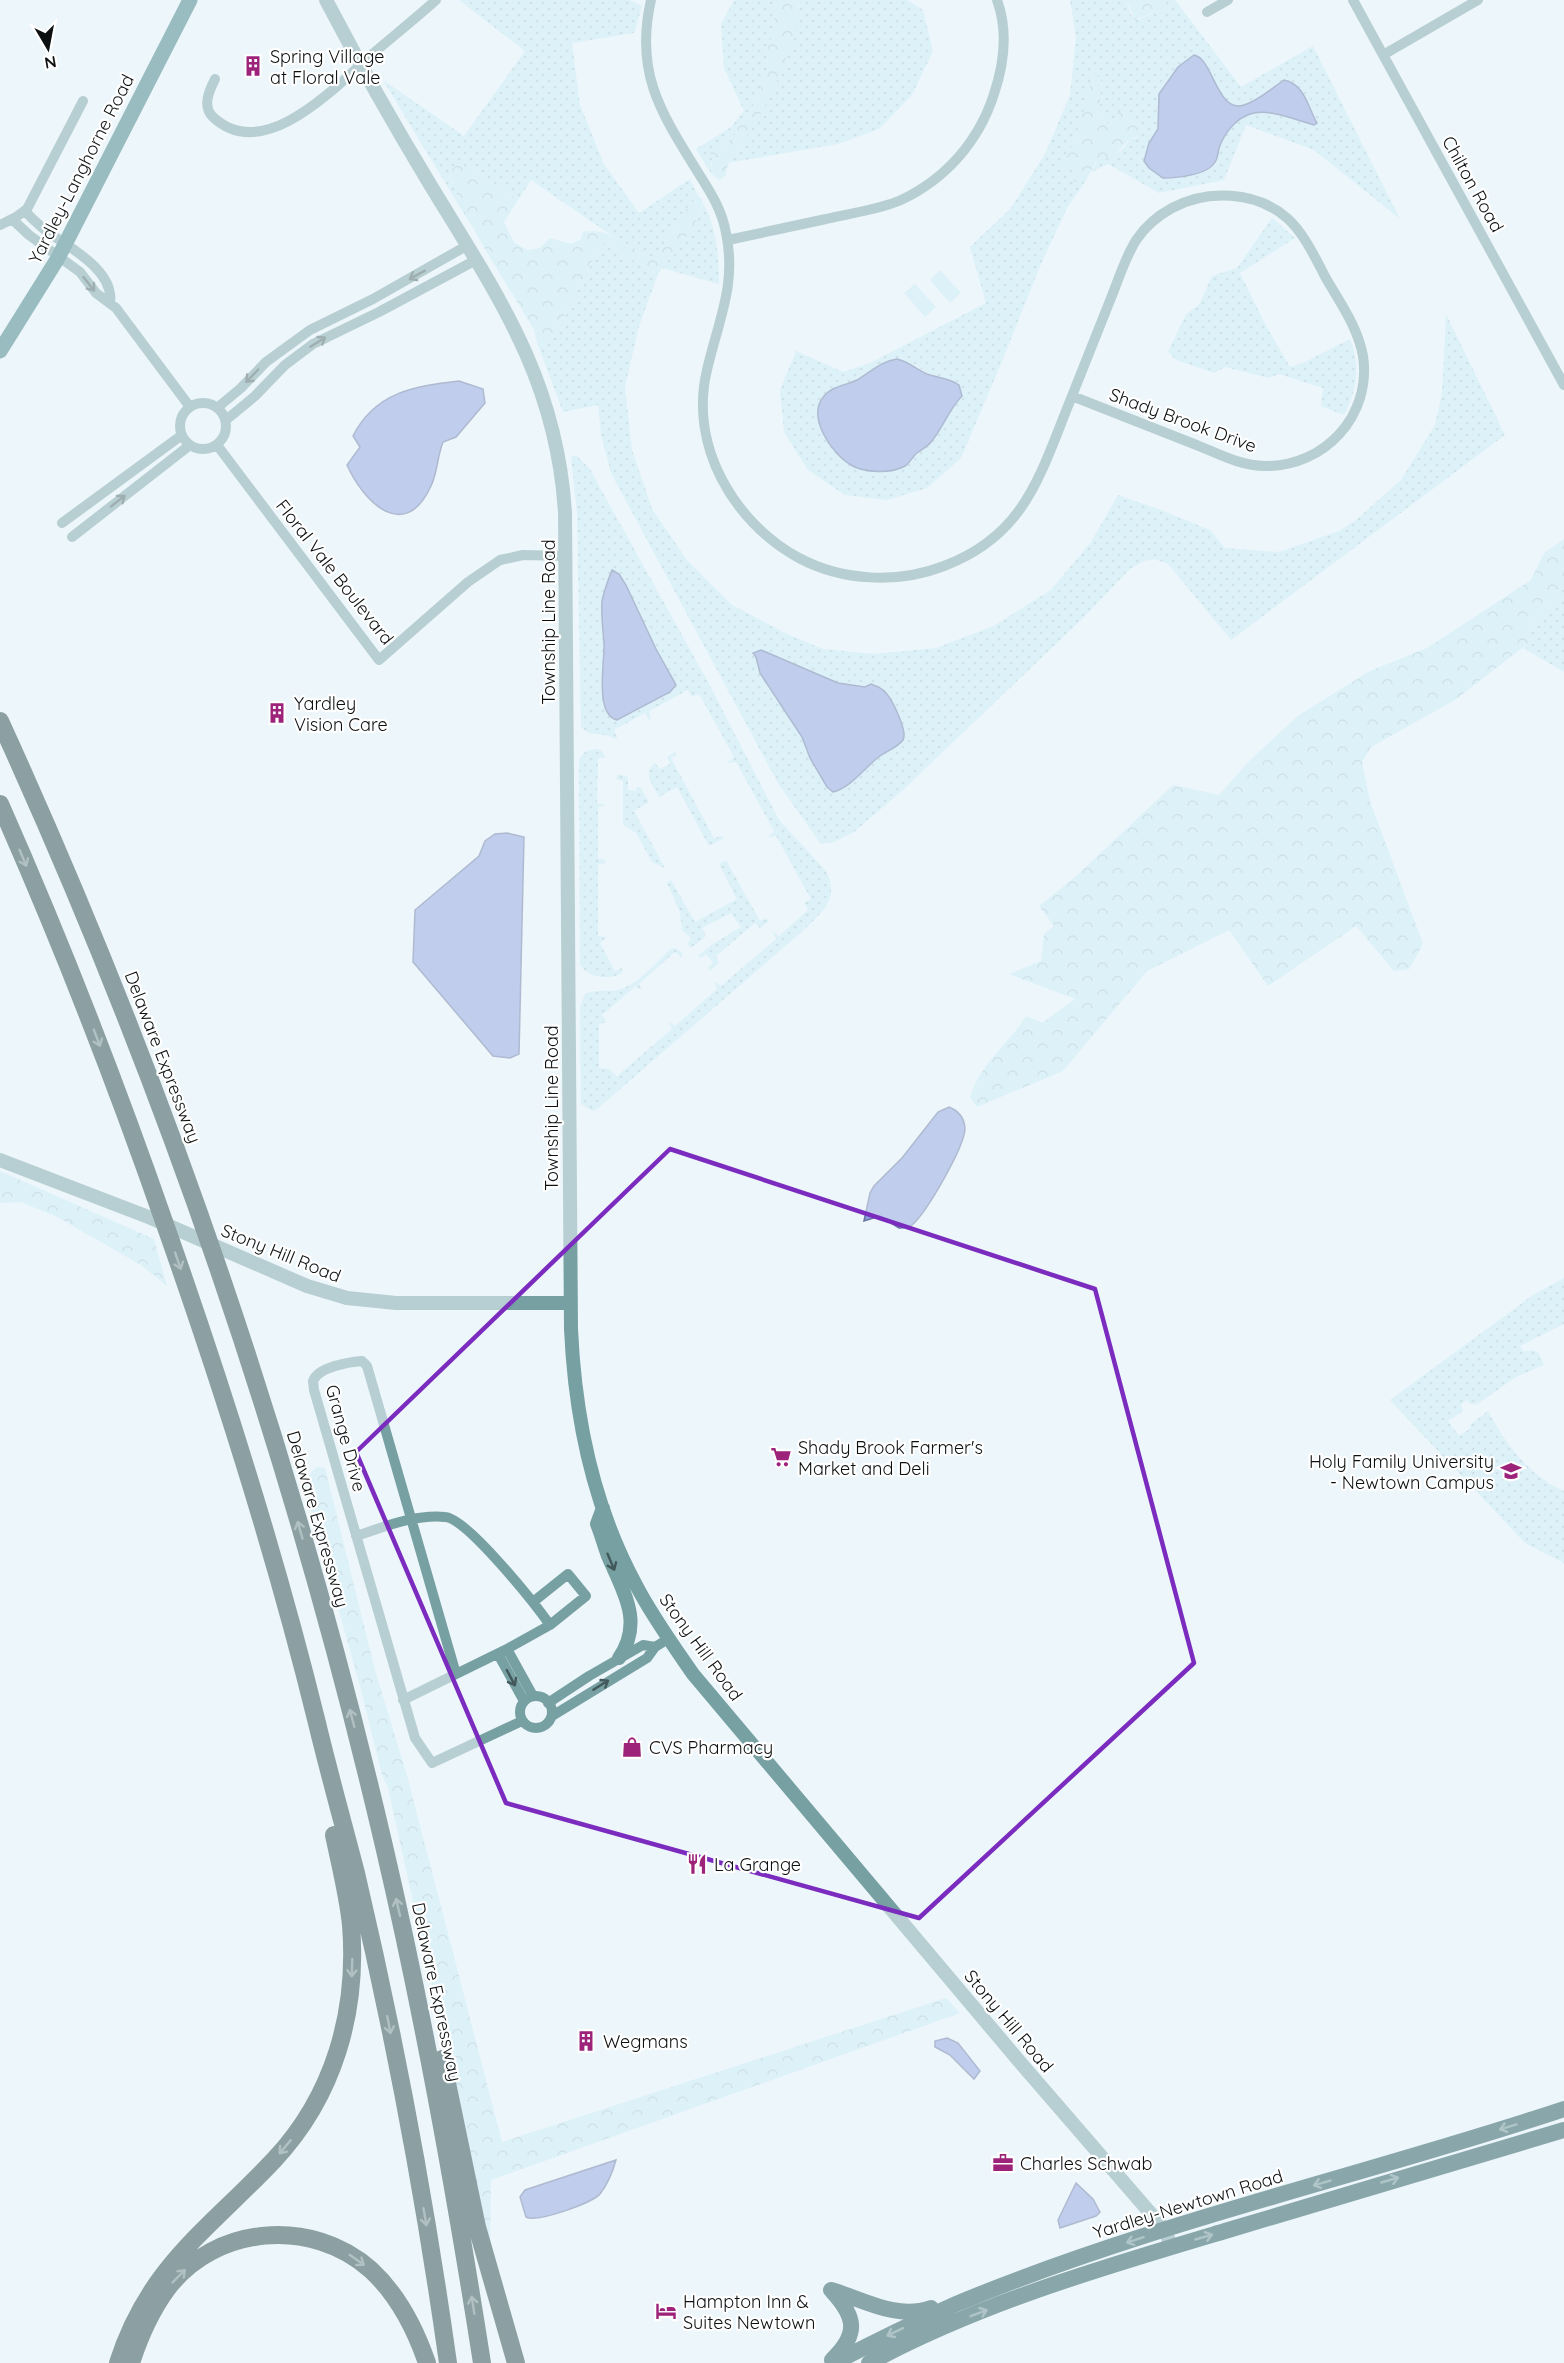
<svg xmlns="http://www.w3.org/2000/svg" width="1564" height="2363" font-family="Quicksand,sans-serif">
	<defs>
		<pattern id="grass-dots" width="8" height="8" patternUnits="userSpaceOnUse" patternTransform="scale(1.5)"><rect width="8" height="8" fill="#caecf9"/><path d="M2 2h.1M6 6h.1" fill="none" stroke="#acc9d4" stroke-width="1.8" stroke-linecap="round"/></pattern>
		<pattern id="forest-crowns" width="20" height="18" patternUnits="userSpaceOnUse" patternTransform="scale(1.5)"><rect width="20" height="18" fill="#caecf9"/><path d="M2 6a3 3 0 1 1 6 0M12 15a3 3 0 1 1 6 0" fill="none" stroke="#acc9d4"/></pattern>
	</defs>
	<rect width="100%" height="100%" fill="#edf6fa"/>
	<path fill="url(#grass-dots)" fill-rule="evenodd" d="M 459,0 L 629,0 L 642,6 L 634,33 L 572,43 L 580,105 L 604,164 L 639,213 L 690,179 L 698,196 L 681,215 L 658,255 L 652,259 L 608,233 L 531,180 L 518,200 L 474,170 L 451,169 L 452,182 L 472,226 L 469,222 L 383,80 L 464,136 L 525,51 Z
		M 734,0 L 776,0 L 773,34 L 768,47 L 767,74 L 750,112 L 737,127 L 736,134 C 723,144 703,160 714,178 L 696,149 L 731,127 L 744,111 L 724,68 L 721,24 Z
		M 798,0 L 907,0 L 923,10 L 933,51 L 912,95 L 879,129 L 838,144 L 727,163 C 756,124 776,87 791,40 C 795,26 800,15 798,0 Z
		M 1070,0 L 1126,0 L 1131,15 L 1138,20 L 1154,12 L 1165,12 L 1167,8 L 1165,0 L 1175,0 L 1241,87 L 1313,46 L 1400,219 L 1314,150 L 1246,125 L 1224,180 L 1159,193 L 1108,164 L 1092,172 L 1097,160 L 1121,151 L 1131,139 L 1137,138 L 1140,129 L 1128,118 L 1113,119 L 1110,125 C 1096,115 1098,97 1102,82 L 1093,74 L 1085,110 L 1069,153 L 1069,168 L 1073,170 L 1072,179 L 1085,182 L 1067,208 L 1041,264 L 1003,359 L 961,458 L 927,488 L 887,500 L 845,495 L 808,470 L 784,432 L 780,390 L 796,351 L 843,372 L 870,363 L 986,303 L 970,247 L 1011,208 L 1045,154 L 1070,95 L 1076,36 ZM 1284,80 L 1290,81 L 1317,123 C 1297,119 1273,111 1253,113 C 1236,116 1224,134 1219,149 C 1218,153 1217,159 1215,162 C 1208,175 1177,178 1163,178 L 1149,168 L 1144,161 L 1149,143 L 1158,129 L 1225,99 L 1238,107 L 1246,105 ZM 880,364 L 914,365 L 933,376 L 947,379 L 961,396 L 936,435 L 927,446 L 916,454 L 911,462 L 898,469 L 865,470 L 825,395 L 856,380 Z
		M 703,203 C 717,229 719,255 719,284 L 662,268 L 698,218 Z
		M 1272,218 L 1295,238 L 1240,273 L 1264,322 L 1290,367 L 1305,362 L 1350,339 C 1361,366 1357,390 1344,415 L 1321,406 L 1323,388 L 1279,374 L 1269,378 L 1225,367 L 1214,373 L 1176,360 L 1168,352 L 1186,314 L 1199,305 L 1212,276 L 1237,268 Z
		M 606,242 L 627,257 L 658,274 L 639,326 L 625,387 L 632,450 L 652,509 L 687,560 L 732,605 L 787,634 L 823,649 L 873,654 L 936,648 L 994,626 L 1051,590 L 1091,542 L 1118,495 L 1161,510 L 1210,530 L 1225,548 L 1279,552 L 1339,531 L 1356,520 L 1401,480 L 1435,425 L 1442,393 L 1446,314 L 1505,435 L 1231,640 L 1168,564 L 1155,559 L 1144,561 L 1130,569 L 1081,620 L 903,790 L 854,832 L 834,842 L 821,844 L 779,785 L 611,473 L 601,435 L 598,405 L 563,412 L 537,342 L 554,336 L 601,244 Z
		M 576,455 L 590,469 L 603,493 L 707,680 L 779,820 L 826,871 C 840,898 823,911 805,929 L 596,1110 L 592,1111 L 581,1104 L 580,1006 L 585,994 C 596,989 607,992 618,990 C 636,986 658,961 670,949 L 676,948 L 683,954 L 681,957 L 675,952 L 639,984 L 642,991 L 636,986 L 602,1015 L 607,1022 L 599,1024 L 599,1068 L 609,1069 L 617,1076 L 672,1029 L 668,1021 L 675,1026 L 717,989 L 714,981 L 721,986 L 776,939 L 772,931 L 779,936 L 808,910 L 804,903 L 811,899 L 776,836 L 768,837 L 774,831 L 736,762 L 727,763 L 734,757 L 699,694 L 692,697 L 688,690 L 649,711 L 651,720 L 648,719 L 645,713 L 614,730 L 617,737 L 616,739 L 605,735 L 588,733 L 581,727 L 577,513 L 571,457 Z
		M 1564,588 L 1564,672 L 1523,648 L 1531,641 L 1529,627 L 1552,605 Z
		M 597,749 L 602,751 L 605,756 L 604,758 L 598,758 L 597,803 L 606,805 L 598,807 L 598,859 L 604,859 L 606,863 L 598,864 L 598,936 L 607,937 L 600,943 L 615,971 L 622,968 L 623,972 C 612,981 586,978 580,964 L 579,764 C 580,753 586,750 597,749 Z
		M 675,752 L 677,755 L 671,758 L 714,838 L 721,836 L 724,838 L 709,846 L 677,787 L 659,797 C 653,785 642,773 655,763 L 660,769 L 670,764 L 667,757 Z
		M 618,774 L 628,777 L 628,790 L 636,791 L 637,787 L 640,787 L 649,802 L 634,811 L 665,868 L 652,862 L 636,833 L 623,825 L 623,781 L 616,779 Z
		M 726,860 L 760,921 L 766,918 L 769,921 L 760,928 L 755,923 L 716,956 L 719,963 L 710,971 L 708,968 L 713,963 L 706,954 L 701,958 L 698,956 L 711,945 L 741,927 L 731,913 L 702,928 L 706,936 L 691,948 L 687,944 L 691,938 L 682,930 L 680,912 L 667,883 L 671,880 L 695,922 L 737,899 L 719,864 Z
		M 1564,1278 L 1564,1324 L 1520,1346 L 1524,1352 L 1531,1350 L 1538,1352 L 1544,1365 L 1516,1377 L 1476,1405 L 1471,1404 L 1467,1400 L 1461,1404 L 1463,1411 L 1448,1421 L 1459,1436 L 1471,1428 L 1470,1425 L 1488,1411 C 1505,1443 1529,1476 1564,1491 L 1564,1563 L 1525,1543 L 1390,1400 L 1533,1295 Z"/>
	<path fill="url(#forest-crowns)" d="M 776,0 L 798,0 C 802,31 774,90 758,119 C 748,138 728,153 726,175 L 719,180 L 711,173 L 712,160 L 710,151 L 721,147 L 736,134 L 737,127 L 750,112 L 767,74 L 768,47 L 773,33 Z
		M 1126,0 L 1165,0 L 1167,8 L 1165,12 L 1154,12 L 1135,20 Z
		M 1093,74 L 1099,75 C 1106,91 1091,112 1110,125 L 1117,113 L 1123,110 L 1127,113 L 1128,118 L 1141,129 L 1141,134 C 1139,136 1135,137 1132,138 C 1120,145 1119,160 1097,160 L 1085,182 L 1076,182 L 1072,179 L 1073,170 L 1062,165 C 1079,136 1085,105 1093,74 Z
		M 458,165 L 474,170 L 518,200 L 504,222 L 514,242 L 527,250 L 540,248 L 550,238 L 571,244 L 581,239 L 583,232 C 609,226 630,248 652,259 L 658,255 L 681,215 L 698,196 L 702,199 C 705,219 670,257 658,274 L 627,257 L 606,242 L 601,244 L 554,336 L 537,342 L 534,330 C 518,301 447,196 451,169 Z
		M 1564,539 L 1564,588 L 1552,605 L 1529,627 L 1531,641 L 1455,700 L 1371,747 L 1362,762 L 1370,801 L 1423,944 L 1409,969 L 1394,971 L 1356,926 L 1268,986 L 1229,930 L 1147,971 L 1063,1071 L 977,1107 L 970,1097 C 981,1062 1007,1047 1026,1016 L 1042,1023 L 1075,999 L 1009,974 L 1041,961 L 1044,934 L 1054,926 L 1039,906 L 1074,878 L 1173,785 L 1219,795 L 1250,760 L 1299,715 L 1370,671 L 1427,648 L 1531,580 L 1544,553 Z
		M 0,1171 L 154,1239 L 167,1286 L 141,1265 L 57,1217 L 21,1202 L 0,1203 Z
		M 316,1467 L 325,1468 L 375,1670 L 408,1779 L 502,2142 L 946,1998 L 960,2013 L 491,2180 L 490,2250 L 388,1788 L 382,1775 L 361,1690 L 303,1482 Z"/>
	<path fill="#caecf9" d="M 940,270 L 961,293 L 950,303 L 930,280 Z
		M 915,284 L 936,307 L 925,317 L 904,293 Z"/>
	<path fill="#899cdd" stroke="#6472a0" stroke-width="1.5" d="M 1194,55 C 1197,56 1200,57 1202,60 C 1214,72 1221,113 1244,105 C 1258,101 1272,88 1284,80 C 1305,84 1308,108 1317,123 L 1314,125 C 1296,120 1268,108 1250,114 C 1235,119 1224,134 1219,148 C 1218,152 1218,158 1215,162 C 1208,175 1177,178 1163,178 L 1149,168 L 1144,161 L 1149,143 L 1158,129 L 1159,94 L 1178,67 Z
		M 897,359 C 909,362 916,369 927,374 C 938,378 949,378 959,385 L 962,396 C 949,409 943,428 931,442 C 927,447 922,449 917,453 C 912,457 910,463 905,466 C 891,474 864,473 851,465 C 832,454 806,417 824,396 C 832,386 847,385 857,380 C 871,372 881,361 897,359 Z
		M 459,381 L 483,389 L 485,403 L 456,437 L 443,442 C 437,457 438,471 431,486 C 405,543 364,503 347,465 L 360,447 L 353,436 C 375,392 415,386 459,381 Z
		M 612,570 L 619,574 L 626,585 L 656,649 L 676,685 L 670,692 L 617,720 C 594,714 605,662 604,643 C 603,629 601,615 602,601 C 604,591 608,580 612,570 Z
		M 761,650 L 838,683 L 865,687 L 871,684 C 877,686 882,688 886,693 C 893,701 908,732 903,740 C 898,747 887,751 880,756 C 865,767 852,787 833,792 L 827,787 L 810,758 L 802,737 L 760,673 L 756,657 L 753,653 Z
		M 507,833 L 524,837 L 519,1054 L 510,1058 L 493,1056 L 413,962 L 415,910 L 479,856 L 485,841 L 495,834 Z
		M 949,1107 C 959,1111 964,1117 965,1128 C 965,1146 927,1212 912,1225 C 909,1227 903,1228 899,1228 L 880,1216 L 864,1221 L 870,1193 L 874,1186 L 902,1158 L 938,1112 Z
		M 947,2038 L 958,2043 L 980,2071 L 974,2079 L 950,2055 L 935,2047 L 935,2041 Z
		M 616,2160 C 613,2171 607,2185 600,2194 C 592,2203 537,2223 526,2217 L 520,2197 L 525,2190 Z
		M 1076,2183 L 1093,2199 L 1100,2212 L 1096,2216 L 1060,2228 L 1058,2220 Z"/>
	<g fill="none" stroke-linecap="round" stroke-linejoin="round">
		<path stroke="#77a0a2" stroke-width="10" d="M 651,0 C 634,74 662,114 699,174 C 711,193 722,210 726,233 C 737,285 718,321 707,370 C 689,445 733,522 799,558 C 842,581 898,584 944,566 C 1021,537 1038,482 1066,411 C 1081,373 1096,336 1111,298 C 1127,258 1132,230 1172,208 C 1207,189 1256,191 1287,218 C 1305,234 1316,260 1327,280 C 1341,304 1358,328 1363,356 C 1372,416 1324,467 1265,466 C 1240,466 1217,453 1194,444 C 1153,428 1113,412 1072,396
			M 1353,0 L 1564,385
			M 1207,12 L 1228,0
			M 1383,55 L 1478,0
			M 215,79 C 209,91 202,107 213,117 C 265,166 339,83 376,51 C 396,34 417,17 436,0
			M 25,211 C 31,218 38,224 45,230 C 67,246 115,270 110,303
			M 13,220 L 29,235 L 80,272 L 96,293 L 116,308 L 190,407
			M 0,225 L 16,217 L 27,209 L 83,101
			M 728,240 C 761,233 793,226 826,219 C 851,213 878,210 901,200 C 946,179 979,141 994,94 C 1004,64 1008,30 997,0
			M180 426a23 23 0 1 1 46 0a23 23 0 1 1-46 0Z
			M 217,408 L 241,388 L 266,362 L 310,330 L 373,299 L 468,245
			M 226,420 L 255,396 L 285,365 L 313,344 L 379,312 L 476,260
			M 217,445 L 379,660 L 468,582 L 500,560 L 523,555 L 565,556
			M 62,523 L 182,435
			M 72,537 L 190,445
			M 356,1536 C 384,1527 415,1514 445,1517 C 467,1518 535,1604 550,1625
			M 507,1649 L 533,1696
			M 498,1654 L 524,1701
			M 456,1674 L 367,1366 L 362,1361 C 349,1362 318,1367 313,1381 L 314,1390 L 415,1738 L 432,1763 L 522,1721
			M520 1712a16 16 0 1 1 32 0a16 16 0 1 1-32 0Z
			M 403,1700 L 507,1649 L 550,1625 L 586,1596 L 568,1574 L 533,1602
			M 548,1703 L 589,1676 L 643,1645 L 655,1647
			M 552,1716 L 647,1658 L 655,1647 L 668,1639"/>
		<path stroke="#77a0a2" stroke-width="14" d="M 326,0 C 359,63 394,125 431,186 C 498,296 557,380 565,513 L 571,1329 C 575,1418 593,1506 636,1585 C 652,1616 673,1645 693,1674 L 1019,2061 L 1165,2230 L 1171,2246
			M 0,1160 L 151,1218 L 307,1286 L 347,1298 L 396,1303 L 570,1303
			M 603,1508 L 597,1524 C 601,1534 604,1545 608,1556 C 623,1591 644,1622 619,1658"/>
		<path stroke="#34767b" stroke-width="15" d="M 0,351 L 58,258 L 190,0"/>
		<path stroke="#11484b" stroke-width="16" d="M 831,2290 C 865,2300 896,2320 931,2308
			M 832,2291 C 856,2317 859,2334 832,2360
			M 834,2363 C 874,2342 915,2322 956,2304 C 1153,2222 1363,2176 1564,2109
			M 869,2363 C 980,2303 1104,2267 1225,2231 C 1338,2197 1451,2164 1564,2130"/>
		<path stroke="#17383b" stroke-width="18" d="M 0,721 C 165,1082 294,1460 384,1846 C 424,2017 455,2190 482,2363
			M 0,804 C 62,944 117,1086 167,1230 C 224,1392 276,1556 317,1723 C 329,1773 343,1823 356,1873 C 394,2034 425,2199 448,2363
			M 442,2059 L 477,2227 L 516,2363
			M 118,2363 C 149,2266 208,2230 274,2160 C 334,2096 358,2012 351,1925 C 348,1895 340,1864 334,1835
			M 131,2363 C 139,2338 151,2311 167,2289 C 215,2225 312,2217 371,2270 C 398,2295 415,2328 427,2363"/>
	</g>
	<defs><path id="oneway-shaft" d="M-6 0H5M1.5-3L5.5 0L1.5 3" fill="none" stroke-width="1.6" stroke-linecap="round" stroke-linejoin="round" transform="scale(1.5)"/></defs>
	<g stroke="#42585a">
		<use href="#oneway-shaft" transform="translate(417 275) rotate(151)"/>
		<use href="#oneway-shaft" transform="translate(89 284) rotate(52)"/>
		<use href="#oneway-shaft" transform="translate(318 342) rotate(-32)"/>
		<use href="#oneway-shaft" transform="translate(252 376) rotate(134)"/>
		<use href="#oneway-shaft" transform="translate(118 501) rotate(-38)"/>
		<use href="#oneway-shaft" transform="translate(611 1562) rotate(67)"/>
		<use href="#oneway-shaft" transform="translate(511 1678) rotate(62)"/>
		<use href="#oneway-shaft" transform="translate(601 1685) rotate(-32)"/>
	</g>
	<g stroke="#687e80">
		<use href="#oneway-shaft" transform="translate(23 858) rotate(67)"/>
		<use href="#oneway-shaft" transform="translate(97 1038) rotate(69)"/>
		<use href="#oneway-shaft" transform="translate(178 1261) rotate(71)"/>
		<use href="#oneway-shaft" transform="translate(300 1530) rotate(-106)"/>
		<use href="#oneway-shaft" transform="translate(352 1718) rotate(-105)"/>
		<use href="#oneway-shaft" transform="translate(398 1907) rotate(-103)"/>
		<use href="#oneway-shaft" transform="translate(352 1968) rotate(92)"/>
		<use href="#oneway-shaft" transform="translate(389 2025) rotate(79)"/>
		<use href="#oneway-shaft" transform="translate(285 2147) rotate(130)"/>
		<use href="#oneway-shaft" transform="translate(425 2217) rotate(80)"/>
		<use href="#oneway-shaft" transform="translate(357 2260) rotate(35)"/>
		<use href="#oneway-shaft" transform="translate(179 2276) rotate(-45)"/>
		<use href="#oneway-shaft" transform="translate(473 2305) rotate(-99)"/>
	</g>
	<g stroke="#64888a">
		<use href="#oneway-shaft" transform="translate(1508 2127) rotate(163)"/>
		<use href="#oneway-shaft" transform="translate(1390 2180) rotate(-16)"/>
		<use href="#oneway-shaft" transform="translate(1322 2183) rotate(164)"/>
		<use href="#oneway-shaft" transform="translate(1204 2237) rotate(-16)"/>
		<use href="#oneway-shaft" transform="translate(1135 2240) rotate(162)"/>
		<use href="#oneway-shaft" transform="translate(979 2313) rotate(-21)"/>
		<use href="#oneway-shaft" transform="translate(895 2332) rotate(155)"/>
	</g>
	<path d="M0 0H1564V2363H0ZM 670,1149 L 1095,1289 L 1194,1663 L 919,1918 L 506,1803 L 356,1452 Z" fill="#edf6fa" fill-opacity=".55" fill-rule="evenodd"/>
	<path fill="none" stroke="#7b2cbf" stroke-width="4.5" stroke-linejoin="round" d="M 670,1149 L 1095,1289 L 1194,1663 L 919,1918 L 506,1803 L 356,1452 Z"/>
	<defs>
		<g id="building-bare" transform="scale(1.62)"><path d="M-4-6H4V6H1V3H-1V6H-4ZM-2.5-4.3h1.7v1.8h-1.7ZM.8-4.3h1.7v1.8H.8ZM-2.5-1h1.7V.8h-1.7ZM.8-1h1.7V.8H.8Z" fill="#9d237a" stroke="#fff" stroke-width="2.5" paint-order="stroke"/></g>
		<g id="supermarket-bare" transform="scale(1.62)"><path d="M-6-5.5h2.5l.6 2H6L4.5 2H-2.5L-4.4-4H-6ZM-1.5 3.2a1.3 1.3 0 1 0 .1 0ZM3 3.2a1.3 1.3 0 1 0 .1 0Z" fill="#9d237a" stroke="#fff" stroke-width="2.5" paint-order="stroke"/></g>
		<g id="university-bare" transform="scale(1.62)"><path d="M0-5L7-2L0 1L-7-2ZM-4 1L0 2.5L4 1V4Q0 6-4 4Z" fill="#9d237a" stroke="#fff" stroke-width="2.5" paint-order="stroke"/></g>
		<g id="shop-bare" transform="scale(1.62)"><path d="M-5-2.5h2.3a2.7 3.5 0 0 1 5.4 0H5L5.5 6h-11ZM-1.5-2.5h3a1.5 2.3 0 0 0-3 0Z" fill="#9d237a" stroke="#fff" stroke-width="2.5" paint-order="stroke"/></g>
		<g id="restaurant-bare" transform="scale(1.62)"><path d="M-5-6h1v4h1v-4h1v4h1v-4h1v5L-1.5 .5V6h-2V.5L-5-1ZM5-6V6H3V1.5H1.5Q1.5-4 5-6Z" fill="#9d237a" stroke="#fff" stroke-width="2.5" paint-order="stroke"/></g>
		<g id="office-bare" transform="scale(1.62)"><path d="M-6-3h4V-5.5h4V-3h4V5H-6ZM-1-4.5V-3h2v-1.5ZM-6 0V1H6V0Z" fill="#9d237a" stroke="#fff" stroke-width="2.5" paint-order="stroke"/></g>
		<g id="hotel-bare" transform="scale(1.62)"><path d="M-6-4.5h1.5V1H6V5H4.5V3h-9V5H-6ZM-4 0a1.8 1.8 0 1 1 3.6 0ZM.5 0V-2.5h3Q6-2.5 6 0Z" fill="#9d237a" stroke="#fff" stroke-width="2.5" paint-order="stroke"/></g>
	</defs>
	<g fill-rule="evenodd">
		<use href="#building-bare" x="253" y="66"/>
		<use href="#building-bare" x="277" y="713"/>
		<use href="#supermarket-bare" x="781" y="1457"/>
		<use href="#university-bare" x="1511" y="1471"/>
		<use href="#shop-bare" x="632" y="1747"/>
		<use href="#restaurant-bare" x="697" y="1864"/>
		<use href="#building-bare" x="586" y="2041"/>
		<use href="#office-bare" x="1003" y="2163"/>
		<use href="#hotel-bare" x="666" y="2311"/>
	</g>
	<g text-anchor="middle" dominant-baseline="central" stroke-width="4.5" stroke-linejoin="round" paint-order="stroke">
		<g font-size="18" fill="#0d1011" stroke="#fff" text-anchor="start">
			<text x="270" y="56">Spring Village<tspan x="270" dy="21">at Floral Vale</tspan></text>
			<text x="294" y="703">Yardley<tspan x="294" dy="21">Vision Care</tspan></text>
			<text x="798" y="1447">Shady Brook Farmer's<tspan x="798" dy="21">Market and Deli</tspan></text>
			<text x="1494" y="1461" text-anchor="end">Holy Family University<tspan x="1494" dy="21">- Newtown Campus</tspan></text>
			<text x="649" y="1747">CVS Pharmacy</text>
			<text x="714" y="1864">La Grange</text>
			<text x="603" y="2041">Wegmans</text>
			<text x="1020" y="2163">Charles Schwab</text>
			<text x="683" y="2301">Hampton Inn &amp;<tspan x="683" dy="21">Suites Newtown</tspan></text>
		</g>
		<g font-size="18" fill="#0d1011" stroke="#fff">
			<text transform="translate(81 169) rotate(-63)">Yardley-Langhorne Road</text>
			<text transform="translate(1473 184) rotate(61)">Chilton Road</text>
			<text transform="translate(1183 420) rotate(20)">Shady Brook Drive</text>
			<text transform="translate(335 572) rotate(52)">Floral Vale Boulevard</text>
			<text transform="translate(548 622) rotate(-90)">Township Line Road</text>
			<text transform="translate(163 1057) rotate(69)">Delaware Expressway</text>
			<text transform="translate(551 1108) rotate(-90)">Township Line Road</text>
			<text transform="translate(281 1253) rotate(22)">Stony Hill Road</text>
			<text transform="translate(346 1438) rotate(75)">Grange Drive</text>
			<text transform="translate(318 1519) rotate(74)">Delaware Expressway</text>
			<text transform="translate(701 1647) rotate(54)">Stony Hill Road</text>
			<text transform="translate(437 1992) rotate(78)">Delaware Expressway</text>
			<text transform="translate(1009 2021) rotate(50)">Stony Hill Road</text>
			<text transform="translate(1188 2204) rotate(-17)">Yardley-Newtown Road</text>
		</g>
	</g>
	<g transform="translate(48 48) rotate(170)" stroke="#ffffff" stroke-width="4.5" paint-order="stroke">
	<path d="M0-4.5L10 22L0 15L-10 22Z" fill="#0d1011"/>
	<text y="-9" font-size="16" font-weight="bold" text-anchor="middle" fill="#0d1011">N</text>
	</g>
</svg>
